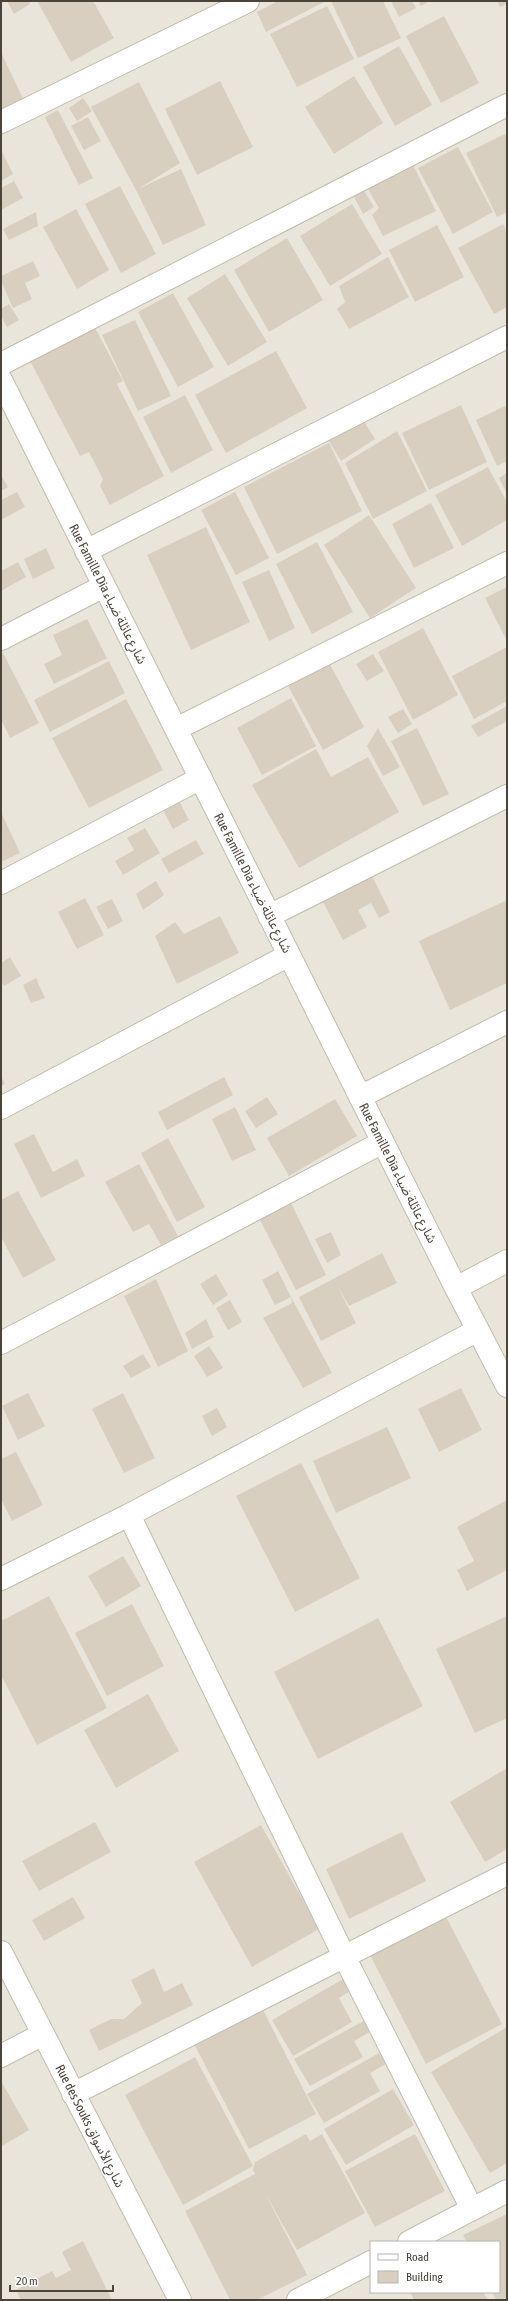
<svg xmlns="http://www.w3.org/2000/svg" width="508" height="2301" font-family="'Asap Condensed','Noto Sans Arabic',sans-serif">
	<rect width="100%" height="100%" fill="#f6f3ec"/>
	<path fill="#eae5da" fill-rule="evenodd" d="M 1,1 L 507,1 L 507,2300 L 1,2300 ZM 371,2242 L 499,2242 L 499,2292 L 371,2292 Z"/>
	<path fill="#d8cfc1" d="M 7,1 L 29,1 L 30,4 L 14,14 Z
		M 37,1 L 93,1 L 114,38 L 71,62 Z
		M 278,1 L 326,1 L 266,32 L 257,12 Z
		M 331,1 L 383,1 L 401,38 L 358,58 Z
		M 391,1 L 412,1 L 416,8 L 399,17 Z
		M 418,1 L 430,1 L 421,6 Z
		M 497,1 L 507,1 L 507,4 L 500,7 Z
		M 327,6 L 354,59 L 297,87 L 270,34 Z
		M 444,16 L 479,83 L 441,103 L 406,36 Z
		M 399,46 L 432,105 L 395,126 L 363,67 Z
		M 1,52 L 26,105 L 1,114 Z
		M 354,76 L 383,123 L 334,154 L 305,107 Z
		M 220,81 L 253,147 L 197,175 L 165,109 Z
		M 139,82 L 180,163 L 138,189 L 181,169 L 206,225 L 163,245 L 136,190 L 91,107 Z
		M 83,98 L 92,111 L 77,121 L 69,108 Z
		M 58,110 L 93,178 L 79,185 L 45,117 Z
		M 88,117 L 101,141 L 84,150 L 71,126 Z
		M 507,133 L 507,212 L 497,217 L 466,153 Z
		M 458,147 L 493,212 L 453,234 L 418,168 Z
		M 1,150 L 13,174 L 1,181 Z
		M 412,163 L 436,211 L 383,236 L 372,215 L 379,208 L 366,186 Z
		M 14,181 L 23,198 L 1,210 L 1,188 Z
		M 120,186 L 156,254 L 121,273 L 85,204 Z
		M 363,189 L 374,207 L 363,214 L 353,195 Z
		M 352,204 L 382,254 L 330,286 L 300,236 Z
		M 76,209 L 109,270 L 77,289 L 43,227 Z
		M 36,212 L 38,226 L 9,240 L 3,229 Z
		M 503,224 L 507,231 L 507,307 L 494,314 L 458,248 Z
		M 437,225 L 464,277 L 415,302 L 389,250 Z
		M 287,238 L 323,300 L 269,332 L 234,270 Z
		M 388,257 L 409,297 L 349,329 L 337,309 L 345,302 L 339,286 Z
		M 33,261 L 40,276 L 25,283 L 32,299 L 13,308 L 1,281 L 1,276 Z
		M 225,274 L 267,342 L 228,366 L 187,298 Z
		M 173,293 L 214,367 L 178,387 L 138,312 Z
		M 9,304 L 19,320 L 7,327 L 1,316 L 1,309 Z
		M 135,320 L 171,396 L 138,411 L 102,335 Z
		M 92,322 L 123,381 L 117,384 L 164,476 L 110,505 L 100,486 L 103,479 L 89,452 L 80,456 L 28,357 Z
		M 276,351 L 307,408 L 226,453 L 195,395 Z
		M 185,395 L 213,450 L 171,473 L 143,417 Z
		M 461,405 L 487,462 L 429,490 L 402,433 Z
		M 507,405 L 507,461 L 497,466 L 476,420 Z
		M 360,415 L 375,439 L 341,461 L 327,438 Z
		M 397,431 L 427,491 L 373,519 L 345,463 Z
		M 329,443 L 362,511 L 277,554 L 244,487 Z
		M 488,467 L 507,502 L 507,520 L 462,546 L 435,495 Z
		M 507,473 L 507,494 L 499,478 Z
		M 1,475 L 8,487 L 1,491 Z
		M 17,492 L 25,507 L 1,520 L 1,500 Z
		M 235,492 L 269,558 L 236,575 L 201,510 Z
		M 431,503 L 454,548 L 414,568 L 392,524 Z
		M 369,515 L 416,588 L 370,618 L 324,545 Z
		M 206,527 L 250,622 L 191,650 L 147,555 Z
		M 317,542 L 353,612 L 312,634 L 276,564 Z
		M 46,548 L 55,568 L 33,579 L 24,559 Z
		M 18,562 L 26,577 L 1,591 L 1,571 Z
		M 269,570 L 295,628 L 269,641 L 242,582 Z
		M 507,587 L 507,641 L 485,598 Z
		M 87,619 L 107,658 L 54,684 L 44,664 L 62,655 L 53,635 Z
		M 423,628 L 458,695 L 413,720 L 378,652 Z
		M 507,647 L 507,701 L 474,719 L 452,676 Z
		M 3,653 L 39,723 L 10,738 L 1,719 L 1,654 Z
		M 373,654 L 384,671 L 367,681 L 356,664 Z
		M 327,659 L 364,727 L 323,750 L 286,682 Z
		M 109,661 L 125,693 L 50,732 L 34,700 Z
		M 291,698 L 316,746 L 262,775 L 237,728 Z
		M 126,699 L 163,770 L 89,808 L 52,738 Z
		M 507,706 L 507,721 L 478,737 L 471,726 Z
		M 403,709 L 412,724 L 398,733 L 388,717 Z
		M 378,728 L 400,767 L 383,776 L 367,746 Z
		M 417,728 L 449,794 L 423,806 L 391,741 Z
		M 316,749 L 331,777 L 368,757 L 399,812 L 299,868 L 252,785 Z
		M 178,799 L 189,820 L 173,829 L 162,808 Z
		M 1,812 L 20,853 L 1,862 Z
		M 145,828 L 160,853 L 123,875 L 115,861 L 134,850 L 127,838 Z
		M 196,840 L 204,854 L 169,873 L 161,859 Z
		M 372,876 L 390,912 L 379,918 L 371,903 L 358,910 L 367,927 L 343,940 L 323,902 Z
		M 156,881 L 164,895 L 143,910 L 136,894 Z
		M 85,898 L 104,935 L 77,949 L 58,912 Z
		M 112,899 L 123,921 L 108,929 L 96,907 Z
		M 507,900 L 507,983 L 450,1010 L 419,941 Z
		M 220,916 L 239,953 L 177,984 L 155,936 L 175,922 L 184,934 Z
		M 10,957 L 21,976 L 4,986 L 1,981 L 1,963 Z
		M 36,978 L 45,998 L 31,1003 L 23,985 Z
		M 1,1076 L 5,1084 L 1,1086 Z
		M 224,1077 L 233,1095 L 167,1130 L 158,1112 Z
		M 267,1097 L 278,1114 L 256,1128 L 245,1111 Z
		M 335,1099 L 357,1136 L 289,1176 L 267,1138 Z
		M 235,1107 L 256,1150 L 232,1161 L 212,1119 Z
		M 34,1134 L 53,1172 L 77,1159 L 85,1176 L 41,1198 L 14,1144 Z
		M 168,1138 L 205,1207 L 177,1222 L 141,1153 Z
		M 139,1164 L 178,1236 L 161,1245 L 149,1224 L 133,1232 L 105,1182 Z
		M 18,1191 L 56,1260 L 23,1278 L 1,1237 L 1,1200 Z
		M 290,1201 L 326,1275 L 296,1290 L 260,1220 Z
		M 331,1232 L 341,1255 L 327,1263 L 315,1239 Z
		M 382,1253 L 397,1283 L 349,1306 L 337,1285 L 356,1323 L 321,1341 L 299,1297 Z
		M 278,1271 L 291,1297 L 275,1305 L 262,1280 Z
		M 216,1274 L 228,1295 L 213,1305 L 200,1284 Z
		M 156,1279 L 188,1351 L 158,1367 L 124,1296 Z
		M 291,1297 L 332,1373 L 303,1388 L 263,1318 L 292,1303 Z
		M 230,1300 L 242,1322 L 228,1330 L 216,1308 Z
		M 206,1319 L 214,1337 L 192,1349 L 185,1333 Z
		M 209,1346 L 223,1368 L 207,1377 L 194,1356 Z
		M 143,1354 L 151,1367 L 131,1378 L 123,1366 Z
		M 461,1388 L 482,1430 L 439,1452 L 418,1409 Z
		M 28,1393 L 45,1426 L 18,1440 L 2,1406 Z
		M 123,1393 L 155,1458 L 124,1473 L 92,1409 Z
		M 217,1408 L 227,1427 L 212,1436 L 202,1416 Z
		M 387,1427 L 411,1478 L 336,1513 L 313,1461 Z
		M 16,1452 L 43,1505 L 12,1521 L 1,1499 L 1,1459 Z
		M 301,1463 L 360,1578 L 295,1612 L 236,1496 Z
		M 507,1500 L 507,1570 L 467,1591 L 457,1570 L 474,1561 L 457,1527 Z
		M 123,1556 L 141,1586 L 106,1607 L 88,1576 Z
		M 49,1596 L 107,1708 L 37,1745 L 1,1675 L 1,1621 Z
		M 132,1604 L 164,1666 L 107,1696 L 75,1633 Z
		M 507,1616 L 507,1718 L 475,1733 L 436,1649 Z
		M 378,1618 L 423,1706 L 318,1759 L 274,1672 Z
		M 148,1694 L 179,1751 L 116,1788 L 84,1730 Z
		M 507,1768 L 507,1849 L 485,1862 L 450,1802 Z
		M 95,1822 L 111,1852 L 39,1891 L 22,1861 Z
		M 261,1825 L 319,1929 L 252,1967 L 194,1862 Z
		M 402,1832 L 426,1881 L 349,1919 L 326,1869 Z
		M 73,1897 L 85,1918 L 44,1941 L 32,1920 Z
		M 444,1913 L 502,2024 L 426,2064 L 369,1953 Z
		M 154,1968 L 164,1992 L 182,1983 L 193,2005 L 99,2051 L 89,2030 L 111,2019 L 124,2019 L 142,2003 L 131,1980 Z
		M 345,1978 L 352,1990 L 339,1998 L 352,2022 L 293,2056 L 272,2020 Z
		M 261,2006 L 316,2114 L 249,2149 L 193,2042 Z
		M 369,2018 L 375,2029 L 354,2041 L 363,2057 L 310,2086 L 294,2059 Z
		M 507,2027 L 507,2163 L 490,2173 L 431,2072 Z
		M 379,2053 L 386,2064 L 370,2073 L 380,2091 L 324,2123 L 307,2094 Z
		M 195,2057 L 253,2166 L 183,2205 L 125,2095 Z
		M 1,2081 L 29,2130 L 2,2146 L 1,2144 Z
		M 393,2089 L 414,2125 L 346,2165 L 324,2129 Z
		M 306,2134 L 310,2141 L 322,2134 L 365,2213 L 297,2250 L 264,2191 L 307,2275 L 257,2300 L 230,2300 L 185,2211 L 255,2174 L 253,2170 L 255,2162 Z
		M 415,2134 L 445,2191 L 375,2227 L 345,2171 Z
		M 507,2214 L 507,2300 L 496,2300 L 492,2292 L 499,2292 L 499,2242 L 467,2242 L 463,2235 Z
		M 83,2241 L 112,2300 L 21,2300 L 16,2290 L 52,2271 L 56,2278 L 71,2270 L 62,2252 Z
		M 410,2292 L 483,2292 L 488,2300 L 414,2300 Z"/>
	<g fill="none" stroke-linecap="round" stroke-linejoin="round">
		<g stroke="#c2bbae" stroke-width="24">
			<path id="minor" d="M 1,122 L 248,1
				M 1,364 L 507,105
				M 1,380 L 456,1288 L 507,1386
				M 86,551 L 507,337
				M 1,639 L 104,586
				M 176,729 L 507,563
				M 1,883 L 201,778
				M 269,916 L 507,796
				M 360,1097 L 507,1022
				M 1,1108 L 289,955
				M 456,1288 L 507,1261
				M 1,1343 L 383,1142
				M 129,1515 L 344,1956 L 472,2209
				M 1,1579 L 129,1515 L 478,1330
				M 1,1952 L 180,2300
				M 1,2056 L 43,2034
				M 73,2094 L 507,1874
				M 409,2242 L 507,2191
				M 298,2300 L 371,2262"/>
		</g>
		<use href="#minor" stroke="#fff" stroke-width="22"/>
	</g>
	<g text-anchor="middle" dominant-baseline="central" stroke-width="3" stroke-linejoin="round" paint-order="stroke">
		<g font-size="13" fill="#4b4439" stroke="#fff">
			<text transform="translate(108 594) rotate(63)">Rue Famille Dia شارع عائلة ضياء</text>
			<text transform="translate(253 883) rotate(63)">Rue Famille Dia شارع عائلة ضياء</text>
			<text transform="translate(398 1173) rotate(63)">Rue Famille Dia شارع عائلة ضياء</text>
			<text transform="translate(90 2126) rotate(63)">Rue des Souks شارع الأسواق</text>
		</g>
	</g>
	<rect width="508" height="2301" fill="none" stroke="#4b4439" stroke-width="4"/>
	<rect x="370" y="2241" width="130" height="52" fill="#ffffff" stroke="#b7b4b0"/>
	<rect x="378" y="2254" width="20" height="6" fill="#ffffff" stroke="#b7b4b0"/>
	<text x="406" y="2261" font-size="12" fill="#4b4439">Road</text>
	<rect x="378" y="2271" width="20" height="12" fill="#d8cfc1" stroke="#b7b4b0"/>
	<text x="406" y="2281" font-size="12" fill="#4b4439">Building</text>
	<path d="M10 2285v6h103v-6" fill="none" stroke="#4b4439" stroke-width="2"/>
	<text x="16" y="2285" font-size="12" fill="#4b4439" stroke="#ffffff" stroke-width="3" paint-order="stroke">20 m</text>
</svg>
